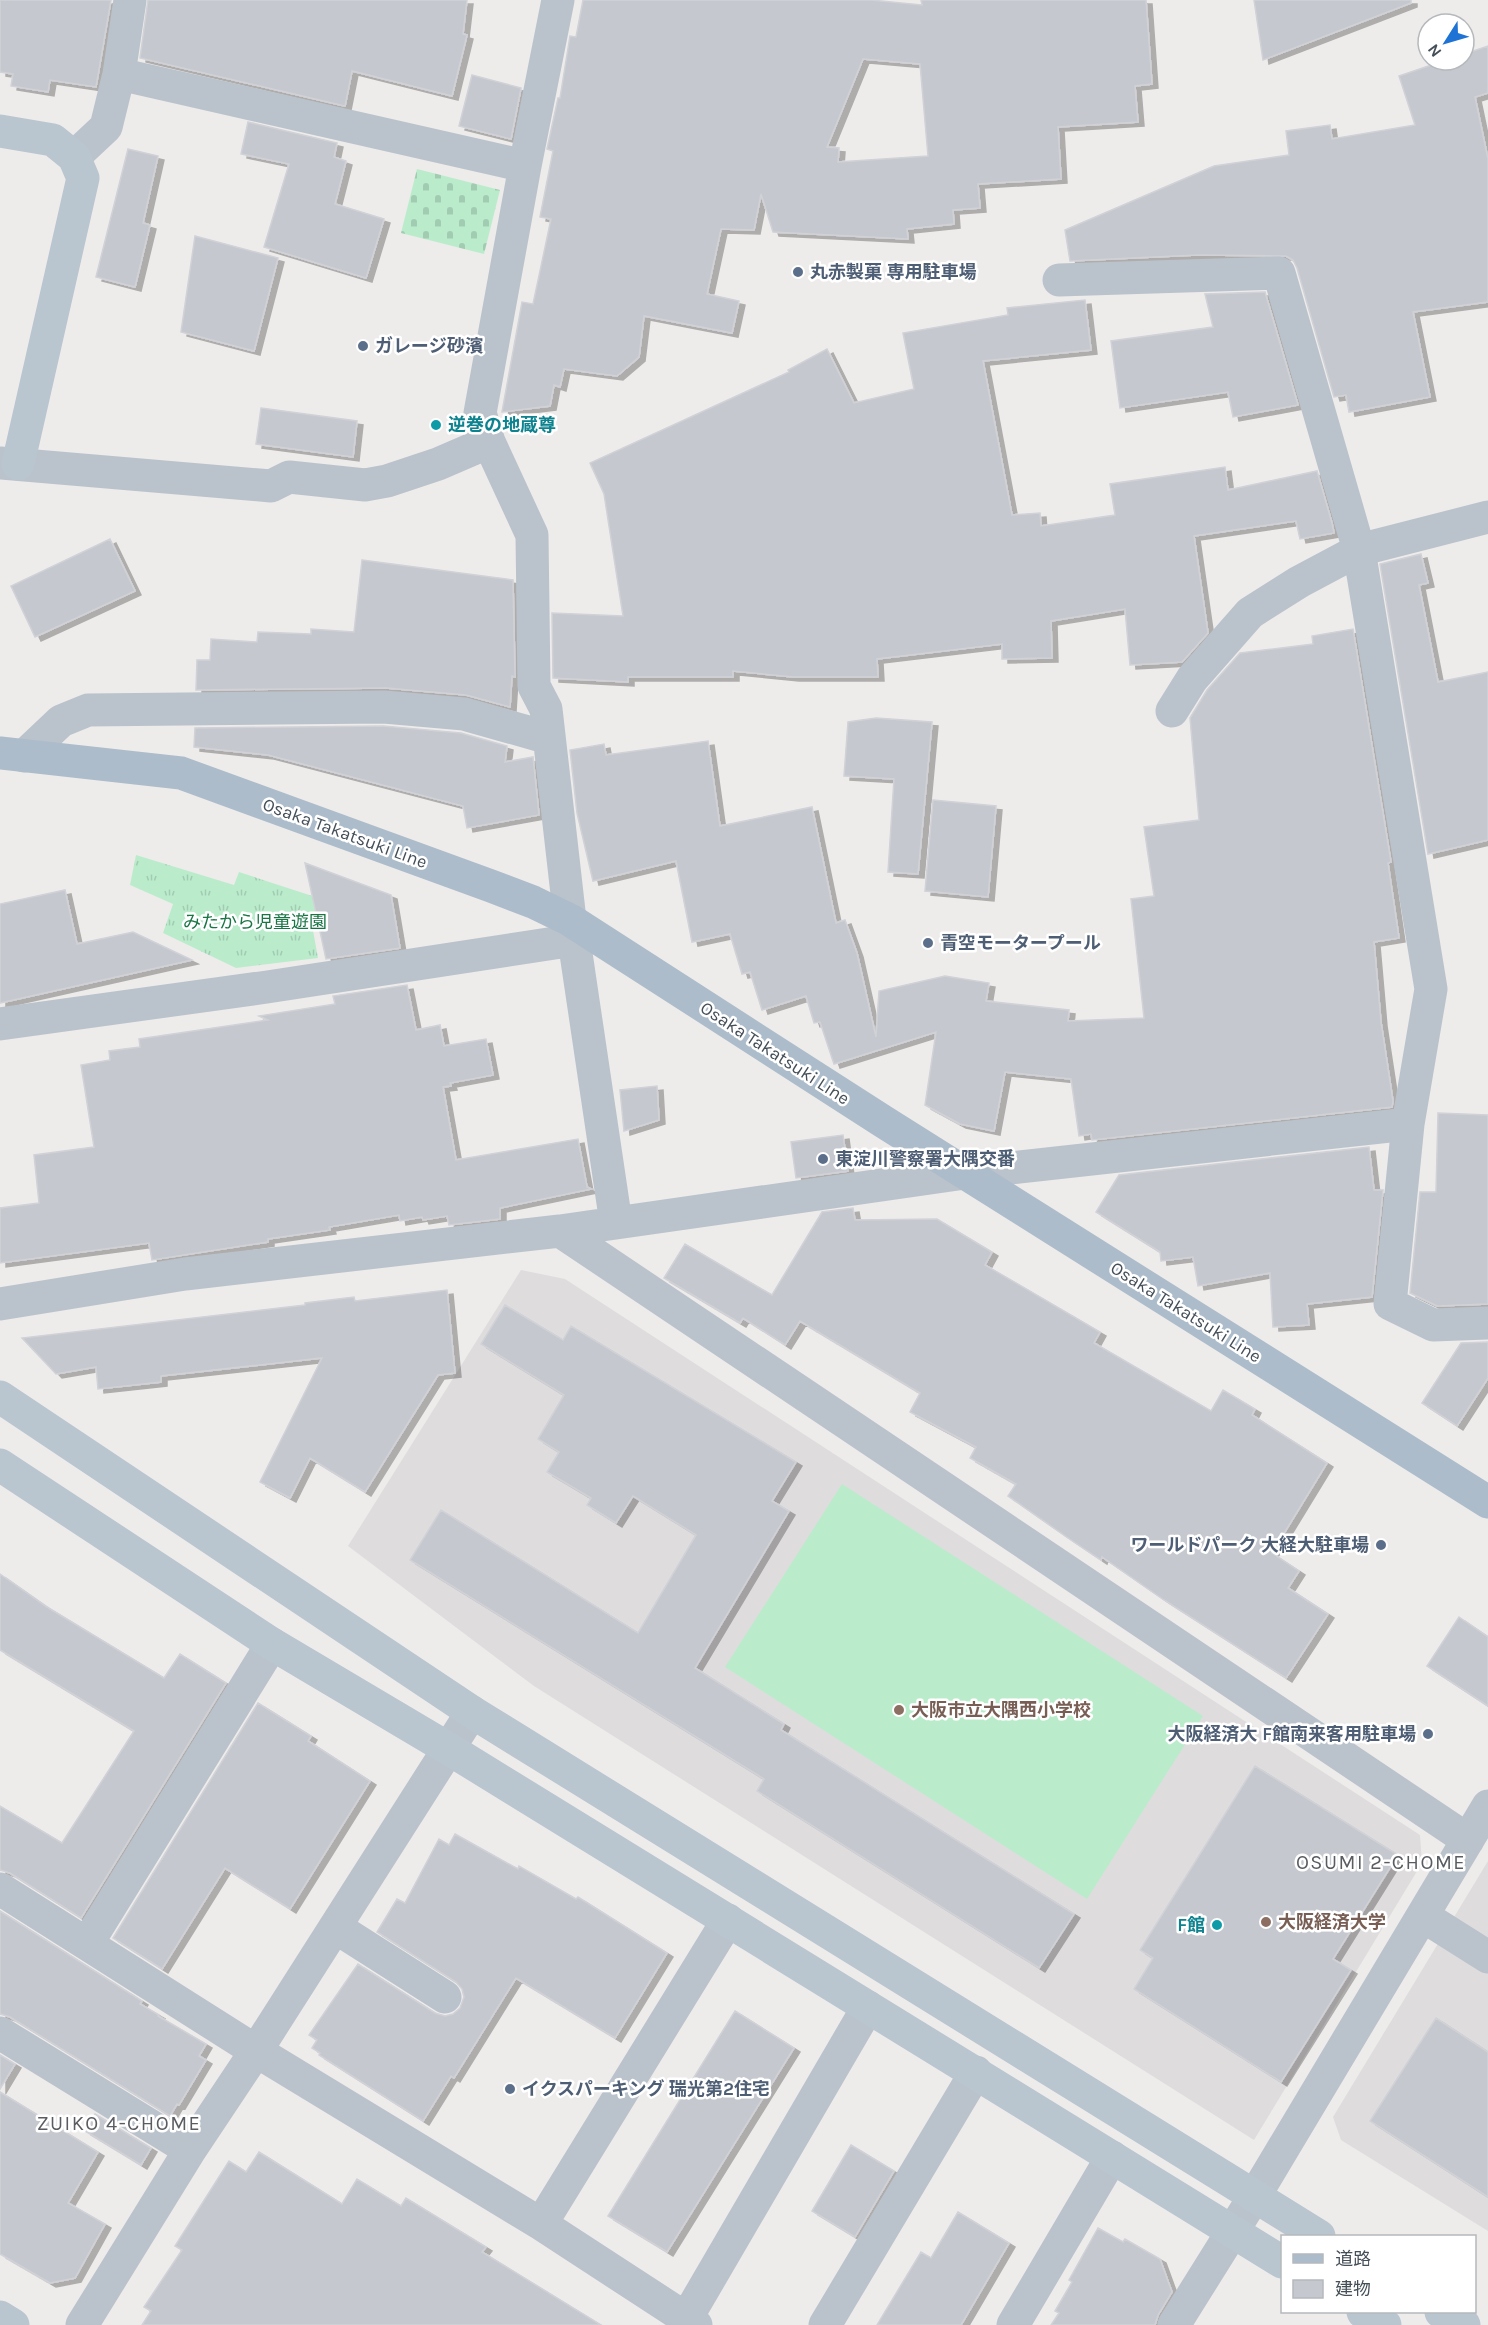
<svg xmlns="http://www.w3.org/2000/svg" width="1488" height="2325" font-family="Karla,'Noto Sans JP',sans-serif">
	<defs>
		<pattern id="grass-tufts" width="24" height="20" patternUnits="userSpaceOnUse" patternTransform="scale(1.5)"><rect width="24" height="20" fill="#baeccc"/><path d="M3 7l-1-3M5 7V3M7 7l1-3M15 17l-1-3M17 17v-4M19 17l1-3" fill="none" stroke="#a1ccb1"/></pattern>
		<pattern id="cemetery-stones" width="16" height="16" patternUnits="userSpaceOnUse" patternTransform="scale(1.5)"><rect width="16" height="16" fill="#baeccc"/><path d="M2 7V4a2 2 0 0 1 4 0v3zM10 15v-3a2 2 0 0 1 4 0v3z" fill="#a1ccb1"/></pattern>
		<filter id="shadow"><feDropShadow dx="6" dy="4" stdDeviation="0" flood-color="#0004"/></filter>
	</defs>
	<rect width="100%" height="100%" fill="#eeebeb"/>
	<path fill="#dfdcdd" d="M 521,1270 L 565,1279 L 1420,1835 L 1422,1863 L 1254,2140 L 534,1686 L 348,1546 Z
		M 1488,1861 L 1488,2231 L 1341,2140 L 1333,2117 Z"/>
	<path fill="url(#grass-tufts)" d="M 136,855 L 234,885 L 239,872 L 343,906 L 310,914 L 318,958 L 236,968 L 163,933 L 173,904 L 130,885 Z"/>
	<path fill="url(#cemetery-stones)" d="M 417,169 L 500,190 L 484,254 L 401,233 Z"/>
	<path fill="#baeccc" d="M 842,1484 L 1203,1716 L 1087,1899 L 725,1667 Z"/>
	<path fill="#c5c8ce" stroke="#d0d2d7" stroke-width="1.5" fill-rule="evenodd" filter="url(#shadow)" d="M 0,0 L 111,0 L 96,87 L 50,80 L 48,92 L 11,86 L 13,74 L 0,72 Z
		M 148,0 L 467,0 L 463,34 L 467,35 L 452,96 L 352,71 L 345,106 L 140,58 Z
		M 583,0 L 871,0 L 922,5 L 921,0 L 1146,0 L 1152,84 L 1135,86 L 1138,122 L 1058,127 L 1061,179 L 978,184 L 980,208 L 953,210 L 954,224 L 907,229 L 908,239 L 773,232 L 761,194 L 754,230 L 721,229 L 707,294 L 739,301 L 732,333 L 644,316 L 639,357 L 617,376 L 564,369 L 560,387 L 554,385 L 550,406 L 502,412 L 522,302 L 533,304 L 551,219 L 540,217 L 553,151 L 547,149 L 558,98 L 560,98 L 570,36 L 576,37 ZM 863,59 L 920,64 L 928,156 L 838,162 L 839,148 L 827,147 Z
		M 1254,0 L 1411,0 L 1411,3 L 1263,60 Z
		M 1488,46 L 1488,93 L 1475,97 L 1488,159 L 1488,302 L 1413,312 L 1430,397 L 1349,412 L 1346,395 L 1334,397 L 1297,268 L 1293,260 L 1286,256 L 1197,255 L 1070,261 L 1065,230 L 1214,166 L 1289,155 L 1286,131 L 1330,125 L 1332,139 L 1415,125 L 1399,76 L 1446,60 L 1464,60 L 1464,54 Z
		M 472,75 L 521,88 L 511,139 L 459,126 Z
		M 248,122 L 337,143 L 334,157 L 346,161 L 335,204 L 384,219 L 366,278 L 264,247 L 289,164 L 241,154 Z
		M 128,149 L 158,156 L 143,223 L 150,225 L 135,287 L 96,277 Z
		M 195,236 L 278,258 L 254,351 L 181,332 Z
		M 1265,292 L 1298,405 L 1233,417 L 1228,392 L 1120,408 L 1111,341 L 1213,327 L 1205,294 Z
		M 1085,300 L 1091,350 L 983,361 L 1012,515 L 1040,513 L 1041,526 L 1115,515 L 1110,484 L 1225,467 L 1228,490 L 1317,471 L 1332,523 L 1334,533 L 1300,539 L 1296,521 L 1194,536 L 1208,633 L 1182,662 L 1130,665 L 1125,609 L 1051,621 L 1052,658 L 1002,659 L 1002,644 L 877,659 L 878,677 L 793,677 L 733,671 L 733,677 L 628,677 L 628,682 L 553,678 L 552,613 L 623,616 L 604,494 L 590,463 L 789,372 L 788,370 L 827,349 L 854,403 L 914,389 L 903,333 L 1008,315 L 1007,308 Z
		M 261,408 L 357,421 L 353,457 L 256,444 Z
		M 110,539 L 135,591 L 35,637 L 11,586 Z
		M 1421,554 L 1428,583 L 1419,585 L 1438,682 L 1488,672 L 1488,840 L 1428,854 L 1380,564 Z
		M 362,560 L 513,580 L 515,677 L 512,676 L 510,707 L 466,695 L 386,688 L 196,690 L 197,660 L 210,660 L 211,639 L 257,642 L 258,632 L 311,634 L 311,629 L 354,632 Z
		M 1353,629 L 1391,862 L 1388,863 L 1399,938 L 1374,942 L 1381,1022 L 1393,1101 L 1392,1107 L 1092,1140 L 1091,1134 L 1079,1136 L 1071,1079 L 1005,1072 L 994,1131 L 960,1124 L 925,1105 L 936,1032 L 834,1064 L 820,1022 L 814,1023 L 806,996 L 762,1010 L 750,972 L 742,974 L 730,934 L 692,942 L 676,861 L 593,881 L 577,813 L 570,750 L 604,744 L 606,755 L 708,741 L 720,826 L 812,807 L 836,923 L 845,920 L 857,953 L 876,1037 L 879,991 L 945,976 L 989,983 L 986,1001 L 1069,1010 L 1068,1021 L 1144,1018 L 1131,899 L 1154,896 L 1144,827 L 1199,820 L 1190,718 L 1207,690 L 1240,653 L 1313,644 L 1312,636 Z
		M 876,718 L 932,722 L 918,874 L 888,872 L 894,779 L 844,776 L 848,722 Z
		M 383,726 L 461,733 L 507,746 L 505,762 L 533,757 L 539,815 L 467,828 L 463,806 L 268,755 L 194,747 L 195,728 Z
		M 933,800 L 996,806 L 988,897 L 925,891 Z
		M 305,863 L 391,895 L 400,948 L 326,959 Z
		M 65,890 L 77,944 L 133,932 L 192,960 L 0,1003 L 0,904 Z
		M 407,985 L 416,1030 L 440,1025 L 444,1046 L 486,1039 L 493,1075 L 450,1083 L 451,1086 L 443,1087 L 456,1160 L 578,1139 L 587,1187 L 591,1189 L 500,1208 L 500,1219 L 449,1225 L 447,1216 L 423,1220 L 422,1217 L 400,1221 L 399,1215 L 329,1227 L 330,1230 L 268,1239 L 268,1242 L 152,1260 L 149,1243 L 0,1263 L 0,1208 L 39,1203 L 34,1155 L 94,1147 L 81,1065 L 110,1060 L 109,1051 L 140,1047 L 139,1039 L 268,1020 L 259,1016 L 335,1004 L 333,996 Z
		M 657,1086 L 659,1120 L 624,1131 L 620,1090 Z
		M 1438,1113 L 1488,1115 L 1488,1304 L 1437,1306 L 1410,1293 L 1420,1192 L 1436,1192 Z
		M 843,1135 L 848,1171 L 796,1178 L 791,1142 Z
		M 1369,1147 L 1374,1190 L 1383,1190 L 1372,1297 L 1307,1304 L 1309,1325 L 1273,1327 L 1270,1273 L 1198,1286 L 1193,1257 L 1161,1261 L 1160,1252 L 1096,1212 L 1119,1175 Z
		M 853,1208 L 855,1220 L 937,1219 L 992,1252 L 985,1265 L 1100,1332 L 1094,1343 L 1211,1411 L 1223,1390 L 1255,1409 L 1252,1415 L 1327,1463 L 1272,1553 L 1299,1571 L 1288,1588 L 1328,1614 L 1286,1678 L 1164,1600 L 1102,1557 L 1101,1560 L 1068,1538 L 1008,1496 L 1016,1484 L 970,1458 L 976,1447 L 910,1412 L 920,1393 L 800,1321 L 785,1345 L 743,1318 L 740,1323 L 664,1278 L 685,1244 L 772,1295 L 822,1212 Z
		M 447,1290 L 455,1373 L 438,1375 L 365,1492 L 310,1458 L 290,1498 L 260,1482 L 322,1358 L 161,1376 L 161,1382 L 98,1389 L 96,1367 L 56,1374 L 22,1338 L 305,1305 L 305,1303 L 354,1297 L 355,1301 Z
		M 505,1305 L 563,1340 L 571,1326 L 796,1462 L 772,1501 L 789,1511 L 695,1668 L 784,1724 L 781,1730 L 1074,1914 L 1039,1968 L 757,1791 L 764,1779 L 410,1560 L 441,1510 L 638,1633 L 696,1535 L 633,1496 L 616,1523 L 587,1505 L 591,1498 L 547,1472 L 559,1452 L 538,1439 L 564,1395 L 481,1344 Z
		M 1488,1342 L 1488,1378 L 1457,1426 L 1422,1403 L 1461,1343 Z
		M 0,1574 L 47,1607 L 164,1678 L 180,1654 L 226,1683 L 81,1918 L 10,1873 L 0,1870 L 0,1806 L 62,1843 L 134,1731 L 0,1650 Z
		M 1459,1617 L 1488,1637 L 1488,1706 L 1427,1666 Z
		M 258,1703 L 311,1736 L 308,1741 L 370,1781 L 290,1909 L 225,1868 L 162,1969 L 113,1938 Z
		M 1255,1766 L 1398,1855 L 1333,1959 L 1351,1970 L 1281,2082 L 1134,1989 L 1153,1958 L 1140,1950 Z
		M 455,1834 L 518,1869 L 519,1866 L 576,1899 L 578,1897 L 667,1953 L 615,2038 L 516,1978 L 454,2078 L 451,2076 L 423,2121 L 319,2055 L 320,2053 L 312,2048 L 317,2040 L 309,2035 L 358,1964 L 435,2013 L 445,2016 L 453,2014 L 460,2008 L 464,1997 L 462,1989 L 456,1982 L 377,1932 L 397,1899 L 405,1903 L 439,1839 L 449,1845 Z
		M 0,1911 L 142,2001 L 140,2004 L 159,2015 L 158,2016 L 206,2044 L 199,2056 L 206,2060 L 179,2105 L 177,2104 L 170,2116 L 10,2017 L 0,2014 Z
		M 735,2011 L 794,2048 L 667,2252 L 608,2216 Z
		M 1436,2018 L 1488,2052 L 1488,2197 L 1370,2121 Z
		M 0,2055 L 15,2064 L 0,2089 Z
		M 0,2092 L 98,2152 L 68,2203 L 105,2224 L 75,2278 L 50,2283 L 0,2254 Z
		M 95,2114 L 151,2148 L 141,2165 L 85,2131 Z
		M 851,2145 L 894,2171 L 855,2237 L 812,2211 Z
		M 259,2152 L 342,2204 L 357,2179 L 401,2206 L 406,2198 L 486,2247 L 482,2252 L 601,2325 L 142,2325 L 151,2311 L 144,2307 L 182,2250 L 175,2246 L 229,2161 L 246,2172 Z
		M 958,2212 L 1009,2243 L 961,2325 L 877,2325 L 921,2252 L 931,2258 Z
		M 1098,2228 L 1123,2242 L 1125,2239 L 1160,2259 L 1172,2292 L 1158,2315 L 1155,2325 L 1051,2325 L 1059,2313 L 1055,2311 L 1072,2282 L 1069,2280 Z"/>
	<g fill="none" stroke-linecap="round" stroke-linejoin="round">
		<path stroke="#bac3cb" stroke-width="33" d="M 558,0 L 525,166 L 480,413 L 489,442 L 532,535 L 534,686 L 546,709 L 570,920
			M 119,74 L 525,166
			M 74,157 L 106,127 L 119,74 L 130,0
			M 1059,280 L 1279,273 L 1359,550 L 1431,989 L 1408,1124 L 1390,1304 L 1433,1325 L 1488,1323
			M 0,463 L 271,486 L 289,477 L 365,485 L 387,481 L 438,464 L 489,442
			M 1172,711 L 1192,679 L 1250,613 L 1299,582 L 1359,550 L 1488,517
			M 24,756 L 61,721 L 88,710 L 384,707 L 464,714 L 549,738
			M 574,940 L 616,1223
			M 0,1024 L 267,987 L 594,937
			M 560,1231 L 1468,1840
			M 0,1304 L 185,1274 L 560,1231 L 965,1173 L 1408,1124
			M 0,1889 L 256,2051 L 541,2224 L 696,2325
			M 1423,1916 L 1488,1957
			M 335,1927 L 445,1997
			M 87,1944 L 272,1644
			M 0,2033 L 190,2150
			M 541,2224 L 728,1920
			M 82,2325 L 190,2150 L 256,2051 L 472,1712
			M 684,2325 L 686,2319 L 868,2007
			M 825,2325 L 976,2072
			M 1013,2325 L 1112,2157
			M 1174,2325 L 1254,2197 L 1488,1806"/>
		<path stroke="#b9c5cf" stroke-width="33" d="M 0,131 L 53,140 L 74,157 L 83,178 L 18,464
			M 0,1397 L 472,1712 L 1319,2236
			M 0,1465 L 272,1644 L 449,1749 L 1282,2262
			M 1363,2312 L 1385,2325
			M 1441,2312 L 1464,2325
			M 0,2317 L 13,2325"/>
		<path stroke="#acbcca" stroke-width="33" d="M 0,753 L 181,773 L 491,886 L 533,902 L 570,920 L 884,1122 L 1488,1502"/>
	</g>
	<g fill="#5c6f8a" stroke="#fff" stroke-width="2">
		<circle cx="798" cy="272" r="6"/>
		<circle cx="363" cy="346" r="6"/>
		<circle cx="928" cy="943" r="6"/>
		<circle cx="823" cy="1159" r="6"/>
		<circle cx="1381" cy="1545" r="6"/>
		<circle cx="1428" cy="1734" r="6"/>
		<circle cx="510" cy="2089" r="6"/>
	</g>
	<g fill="#0f9aa8" stroke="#fff" stroke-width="2">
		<circle cx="436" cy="425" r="6"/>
		<circle cx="1217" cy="1925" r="6"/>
	</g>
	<g fill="#8d6e63" stroke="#fff" stroke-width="2">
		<circle cx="899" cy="1710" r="6"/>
		<circle cx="1266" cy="1922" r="6"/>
	</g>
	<g text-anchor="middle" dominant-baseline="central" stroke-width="5" stroke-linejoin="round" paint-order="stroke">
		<g font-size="18" font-weight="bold" fill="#4e5e75" stroke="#fff" text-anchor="start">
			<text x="810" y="272">丸赤製菓 専用駐車場</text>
			<text x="375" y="346">ガレージ砂濱</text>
			<text x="940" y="943">青空モータープール</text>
			<text x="835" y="1159">東淀川警察署大隅交番</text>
			<text x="1369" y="1545" text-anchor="end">ワールドパーク 大経大駐車場</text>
			<text x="1416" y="1734" text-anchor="end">大阪経済大 F館南来客用駐車場</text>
			<text x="522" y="2089">イクスパーキング 瑞光第2住宅</text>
		</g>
		<g font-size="18" font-weight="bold" fill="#0d838f" stroke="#fff" text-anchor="start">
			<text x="448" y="425">逆巻の地蔵尊</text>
			<text x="1205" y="1925" text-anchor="end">F館</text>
		</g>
		<g font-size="18" fill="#454f58" stroke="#fff">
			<text transform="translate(345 833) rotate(20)">Osaka Takatsuki Line</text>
			<text transform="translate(775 1053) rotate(33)">Osaka Takatsuki Line</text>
			<text transform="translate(1186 1312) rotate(32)">Osaka Takatsuki Line</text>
		</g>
		<g font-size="18" fill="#1a7545" stroke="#fff">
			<text x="255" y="922">みたから児童遊園</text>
		</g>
		<g font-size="18" font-weight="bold" fill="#785e54" stroke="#fff" text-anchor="start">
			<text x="911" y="1710">大阪市立大隅西小学校</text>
			<text x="1278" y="1922">大阪経済大学</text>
		</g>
		<g font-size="20" letter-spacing="1.5" fill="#595c60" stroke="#fff">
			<text x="1381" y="1862">OSUMI 2-CHOME</text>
			<text x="119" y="2123">ZUIKO 4-CHOME</text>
		</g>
	</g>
	<rect x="1281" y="2235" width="195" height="78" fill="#ffffff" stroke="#b5b9bc" stroke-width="1.5"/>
	<rect x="1293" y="2254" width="30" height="9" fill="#acbcca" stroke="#b5b9bc" stroke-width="1.5"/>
	<text x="1335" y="2265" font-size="18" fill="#454f58">道路</text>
	<rect x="1293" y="2280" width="30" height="18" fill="#c5c8ce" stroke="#b5b9bc" stroke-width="1.5"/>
	<text x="1335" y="2295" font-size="18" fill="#454f58">建物</text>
	<g transform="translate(1446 42) rotate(233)"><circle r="28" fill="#ffffff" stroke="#b5b9bc" stroke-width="1.5"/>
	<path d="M0-4.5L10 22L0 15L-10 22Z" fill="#1f73d4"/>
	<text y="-9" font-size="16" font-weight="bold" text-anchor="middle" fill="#454f58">N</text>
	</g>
</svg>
